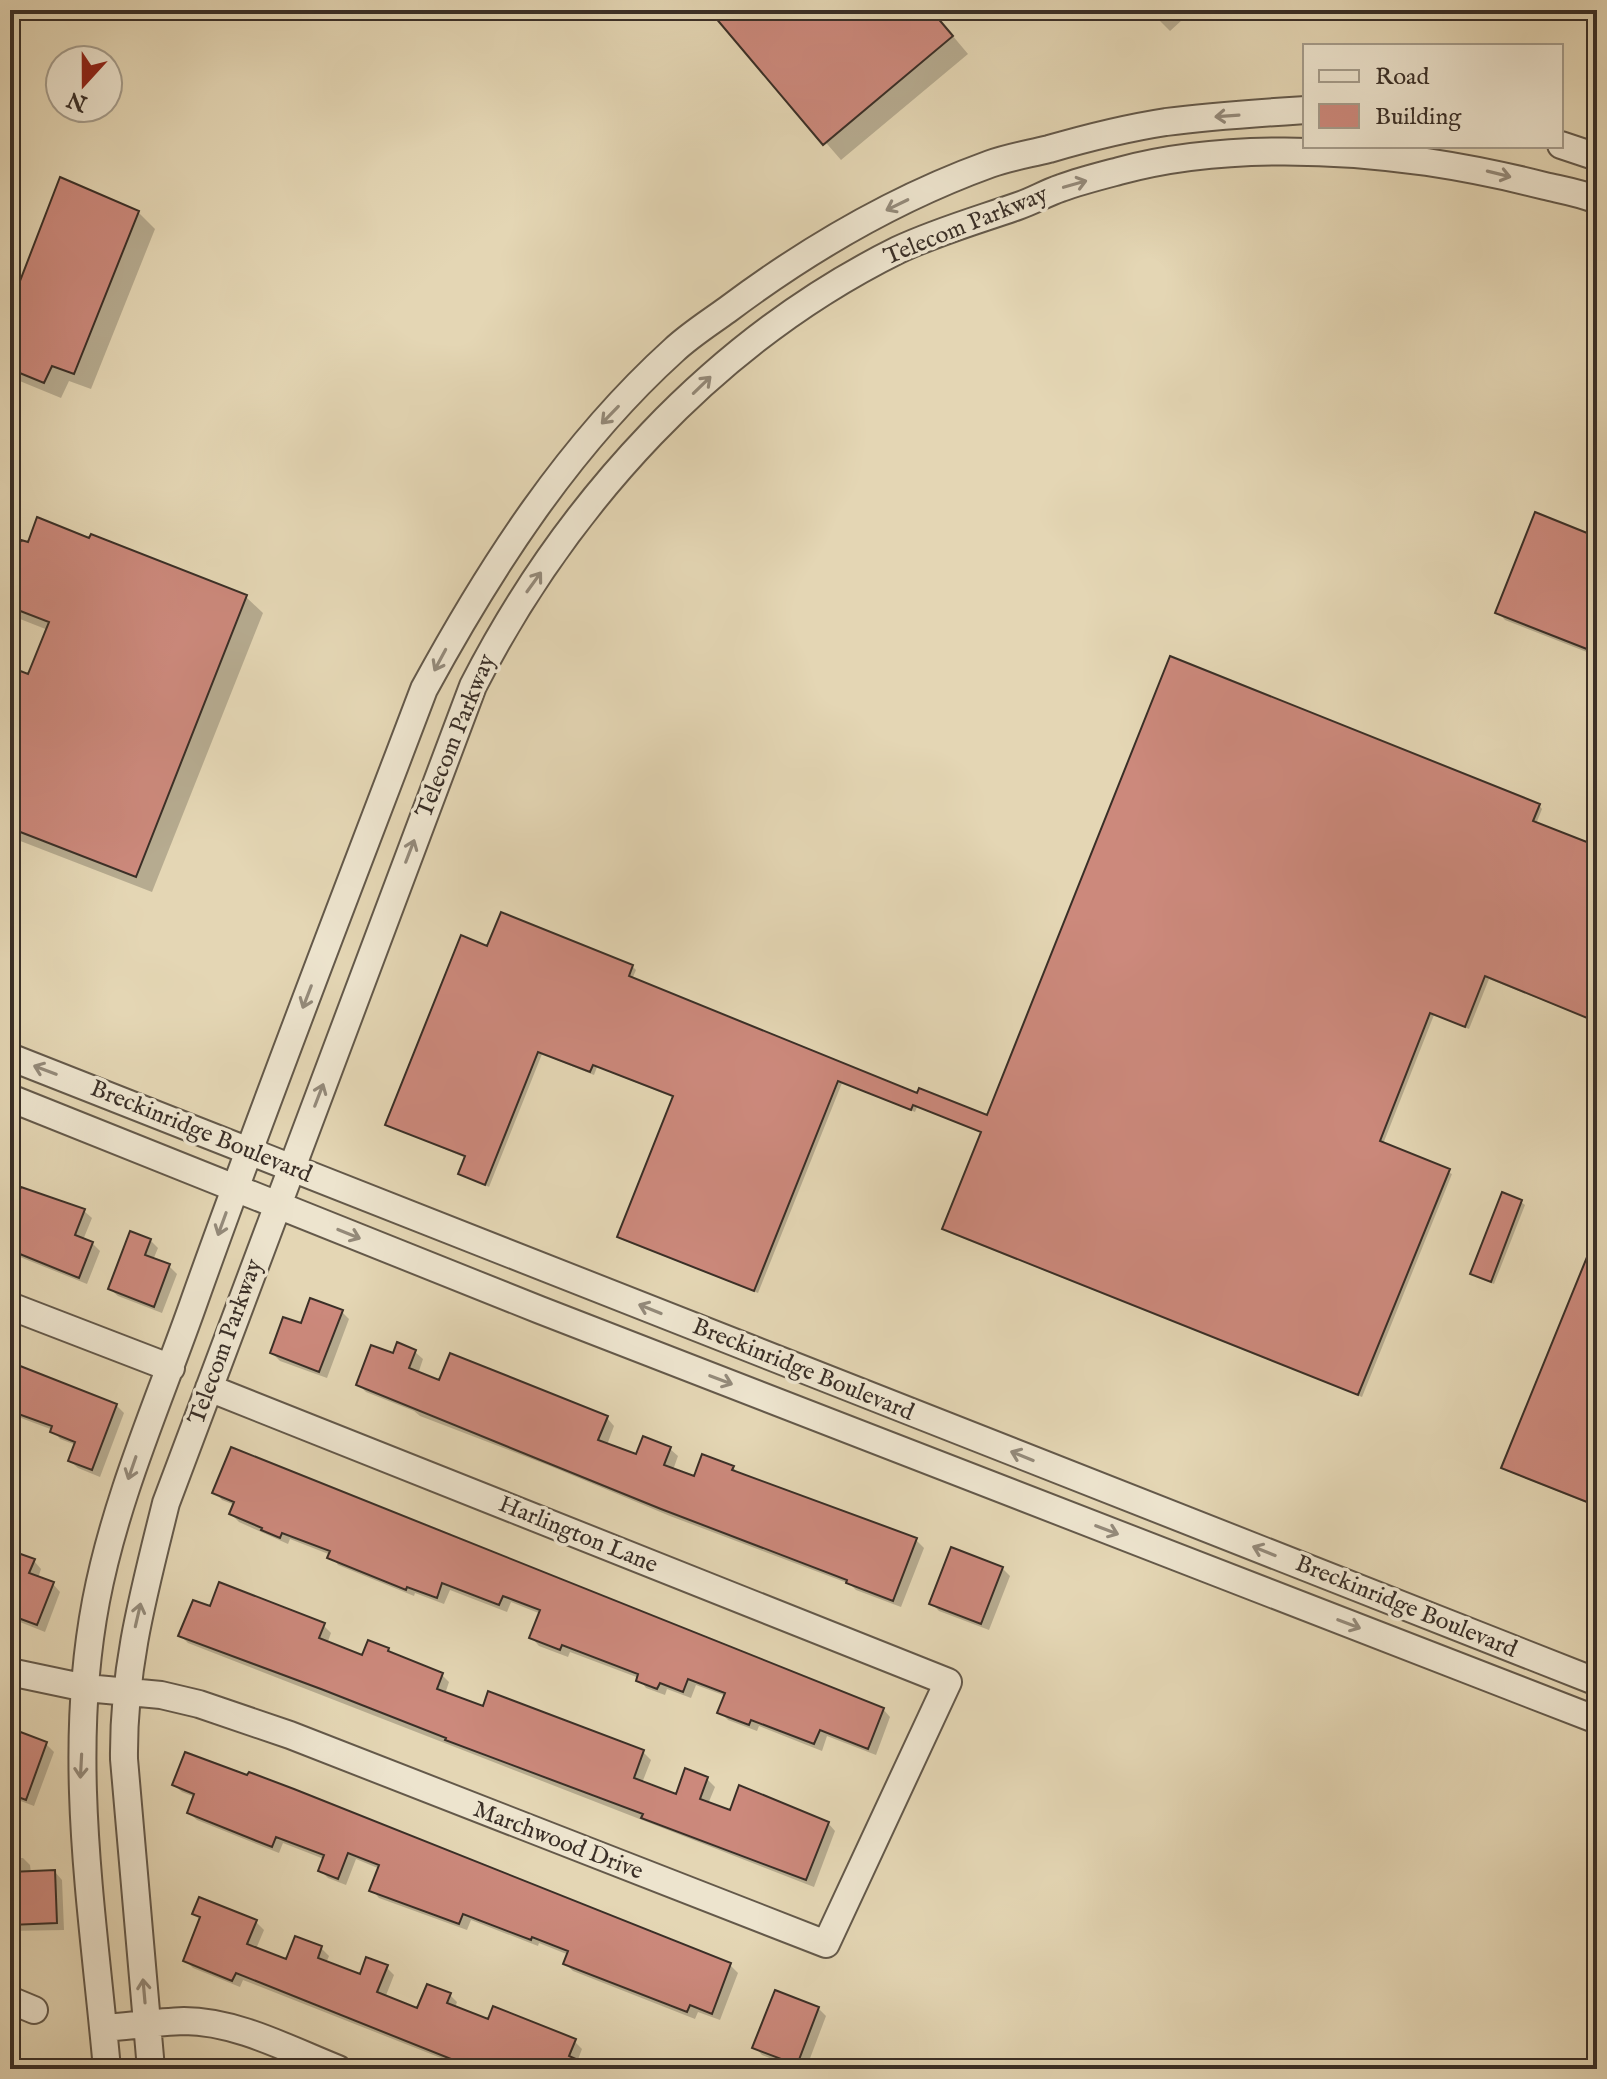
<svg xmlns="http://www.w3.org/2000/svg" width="1607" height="2079" font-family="'IM FELL English',serif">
	<rect width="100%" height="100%" fill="#e4d6b4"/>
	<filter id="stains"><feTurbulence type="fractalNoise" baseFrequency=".0025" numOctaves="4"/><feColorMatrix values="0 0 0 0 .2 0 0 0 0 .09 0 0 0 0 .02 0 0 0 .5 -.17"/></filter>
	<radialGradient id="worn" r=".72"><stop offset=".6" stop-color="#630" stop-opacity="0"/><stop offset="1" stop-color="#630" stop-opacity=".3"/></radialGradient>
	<path fill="#0003" d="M 711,10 L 931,10 L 968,54 L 841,160 Z
		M 1149,10 L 1193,10 L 1170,31 Z
		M 138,212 L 155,229 L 91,389 L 69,381 L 61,398 L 10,377 L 10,313 Z
		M 10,457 L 19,465 L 10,487 Z
		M 1597,539 L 1597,656 L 1505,620 L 1498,612 Z
		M 10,572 L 246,597 L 263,613 L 152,892 L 10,837 L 10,669 L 29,677 L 48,630 L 15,617 L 10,612 Z
		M 1539,805 L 1542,809 L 1536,824 L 1597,849 L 1597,1022 L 1489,979 L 1469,1029 L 1434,1015 L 1383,1144 L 1452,1174 L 1362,1397 L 948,1232 L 944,1229 L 982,1133 L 917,1107 L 915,1112 L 842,1083 L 758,1293 L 623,1240 L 620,1236 L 675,1098 L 597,1067 L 594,1075 L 542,1054 L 489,1187 L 460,1173 L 466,1158 L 388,1125 L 489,948 L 632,966 L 636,970 L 632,979 L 919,1095 L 988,1117 Z
		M 10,1202 L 84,1211 L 92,1218 L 83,1240 L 92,1243 L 100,1251 L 87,1284 L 10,1253 Z
		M 1521,1202 L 1525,1205 L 1494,1284 L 1476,1277 L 1472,1273 Z
		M 1597,1239 L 1597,1507 L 1507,1471 L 1504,1468 Z
		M 150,1240 L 158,1248 L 153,1260 L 169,1266 L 177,1274 L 162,1313 L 118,1296 L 110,1289 Z
		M 342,1312 L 349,1319 L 327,1378 L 280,1361 L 272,1353 L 302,1326 Z
		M 415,1352 L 423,1359 L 418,1374 L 440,1382 L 607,1418 L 614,1426 L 607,1445 L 637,1457 L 670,1449 L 678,1456 L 673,1470 L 695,1479 L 733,1468 L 740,1474 L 916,1540 L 924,1548 L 901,1607 L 856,1590 L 850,1584 L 670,1516 L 550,1466 L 420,1416 L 414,1411 L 366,1392 L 358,1384 L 394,1356 Z
		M 10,1364 L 116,1405 L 124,1413 L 100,1477 L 78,1468 L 70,1461 L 76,1445 L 60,1439 L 53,1430 L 13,1415 L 10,1423 Z
		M 215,1492 L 883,1709 L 890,1717 L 876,1755 L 827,1736 L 822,1751 L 759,1726 L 757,1731 L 728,1720 L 720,1712 L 726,1696 L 696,1685 L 691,1698 L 667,1689 L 665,1695 L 646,1688 L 639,1678 L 570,1652 L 568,1657 L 539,1646 L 532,1638 L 541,1614 L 511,1602 L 507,1612 L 450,1590 L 444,1604 L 415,1593 L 414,1596 L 338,1565 L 331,1555 L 290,1539 L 288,1544 L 239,1522 L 231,1514 L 235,1505 L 222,1500 Z
		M 10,1552 L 34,1561 L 41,1569 L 38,1578 L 53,1584 L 60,1592 L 45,1632 L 10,1618 Z
		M 1002,1568 L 1010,1576 L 989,1630 L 939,1611 L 931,1603 Z
		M 323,1625 L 331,1633 L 327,1644 L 364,1658 L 388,1649 L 395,1656 L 442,1675 L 449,1682 L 445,1694 L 484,1708 L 489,1693 L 643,1752 L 651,1760 L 642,1783 L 677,1796 L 707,1779 L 715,1787 L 708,1804 L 731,1812 L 828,1823 L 835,1831 L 814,1887 L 188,1643 L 181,1636 Z
		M 10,1730 L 46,1744 L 54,1752 L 34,1806 L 10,1797 Z
		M 174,1785 L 293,1791 L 730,1965 L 738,1973 L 720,2020 L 698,2012 L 695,2019 L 573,1971 L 566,1964 L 569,1955 L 539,1943 L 538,1946 L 471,1920 L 467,1930 L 379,1898 L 372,1890 L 380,1869 L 356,1859 L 346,1885 L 328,1878 L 320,1870 L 324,1859 L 283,1843 L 279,1853 L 197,1820 L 189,1813 L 195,1797 L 182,1792 Z
		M 10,1858 L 23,1858 L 30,1865 L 31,1873 L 55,1872 L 62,1880 L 64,1930 L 10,1931 Z
		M 195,1913 L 256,1922 L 264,1930 L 256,1949 L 288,1961 L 296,1938 L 321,1948 L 329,1956 L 326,1963 L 361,1976 L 386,1967 L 394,1975 L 385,1998 L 418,2010 L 450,1995 L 457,2002 L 455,2008 L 489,2021 L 574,2041 L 582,2049 L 577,2062 L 597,2069 L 469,2069 L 243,1980 L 240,1987 L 193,1968 L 185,1960 L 201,1920 Z
		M 818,2008 L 826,2016 L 806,2069 L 798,2069 L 762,2055 L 755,2047 Z
		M 617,2059 L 643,2069 L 613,2069 Z"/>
	<path fill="#cc897c" stroke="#3a2f27" stroke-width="2" d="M 709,10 L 931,10 L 953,36 L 823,145 Z
		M 60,177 L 139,211 L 74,374 L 52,366 L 44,383 L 10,369 L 10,307 Z
		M 1535,512 L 1597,537 L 1597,653 L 1495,613 Z
		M 37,517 L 89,538 L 91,534 L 247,595 L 136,877 L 10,828 L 10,667 L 28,674 L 49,622 L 10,607 L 10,567 L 21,540 L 28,542 Z
		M 1170,656 L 1540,804 L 1533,821 L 1597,846 L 1597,1022 L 1485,976 L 1465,1027 L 1430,1013 L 1380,1141 L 1450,1169 L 1358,1395 L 942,1229 L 981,1132 L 913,1105 L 911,1110 L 838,1081 L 754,1291 L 617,1237 L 673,1096 L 593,1065 L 590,1072 L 538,1052 L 485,1185 L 458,1174 L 465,1156 L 385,1125 L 461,935 L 487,946 L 501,912 L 633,965 L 629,976 L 917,1093 L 919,1088 L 987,1115 Z
		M 21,1187 L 85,1209 L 75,1235 L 93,1242 L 79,1278 L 10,1250 L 10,1200 L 15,1202 Z
		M 1502,1192 L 1522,1200 L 1491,1282 L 1470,1274 Z
		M 130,1231 L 151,1239 L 145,1255 L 170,1264 L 154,1307 L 108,1289 Z
		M 1596,1235 L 1597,1235 L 1597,1506 L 1501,1468 Z
		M 310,1298 L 343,1310 L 319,1372 L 270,1353 L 283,1317 L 301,1323 Z
		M 397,1342 L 416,1350 L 409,1368 L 439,1380 L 450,1353 L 608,1416 L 598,1440 L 636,1454 L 643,1436 L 671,1447 L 664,1465 L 694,1476 L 702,1454 L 734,1466 L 732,1470 L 917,1538 L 893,1601 L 846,1583 L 847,1580 L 661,1509 L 356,1385 L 371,1345 L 393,1353 Z
		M 10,1362 L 117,1404 L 92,1470 L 68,1461 L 75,1442 L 50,1432 L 52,1426 L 10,1411 Z
		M 231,1447 L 884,1708 L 868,1749 L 820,1730 L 814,1744 L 751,1720 L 749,1725 L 717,1713 L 725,1693 L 688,1679 L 683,1692 L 660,1683 L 657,1689 L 636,1681 L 638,1674 L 562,1645 L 560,1650 L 529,1638 L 540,1610 L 503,1596 L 499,1605 L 442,1583 L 437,1598 L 407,1587 L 406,1590 L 327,1558 L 330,1551 L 282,1533 L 280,1538 L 261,1530 L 262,1528 L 229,1514 L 234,1502 L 212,1493 Z
		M 951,1547 L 1003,1567 L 981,1624 L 929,1604 Z
		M 15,1552 L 35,1559 L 29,1573 L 54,1582 L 37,1625 L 10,1615 L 10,1564 Z
		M 219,1582 L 325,1623 L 319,1638 L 362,1655 L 368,1640 L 389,1648 L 388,1651 L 443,1673 L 437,1689 L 483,1706 L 488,1691 L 644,1750 L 634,1778 L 676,1794 L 685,1768 L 708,1777 L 700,1799 L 730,1810 L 739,1785 L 829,1822 L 806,1880 L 641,1818 L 643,1814 L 445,1740 L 446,1738 L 321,1689 L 178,1636 L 193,1600 L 210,1606 Z
		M 10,1728 L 47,1742 L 26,1800 L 10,1794 Z
		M 185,1752 L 247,1775 L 249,1772 L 294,1789 L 731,1963 L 712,2014 L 690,2005 L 687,2012 L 563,1964 L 568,1951 L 532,1937 L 531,1940 L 463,1914 L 459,1924 L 369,1891 L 379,1865 L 348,1853 L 338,1879 L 318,1871 L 324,1855 L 276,1837 L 272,1847 L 187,1813 L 194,1794 L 172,1785 Z
		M 55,1870 L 57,1923 L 10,1925 L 10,1872 Z
		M 199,1897 L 257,1920 L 247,1944 L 286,1959 L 295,1936 L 322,1946 L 318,1958 L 360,1974 L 366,1957 L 388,1965 L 377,1992 L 417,2008 L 427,1984 L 451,1993 L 447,2003 L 488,2019 L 493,2006 L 576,2039 L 569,2056 L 598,2069 L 476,2069 L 236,1973 L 232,1981 L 183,1961 L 200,1917 L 192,1914 Z
		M 775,1990 L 819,2007 L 797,2065 L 752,2048 Z"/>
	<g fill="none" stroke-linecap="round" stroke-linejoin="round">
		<g stroke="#64594a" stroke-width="30">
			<path id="minor" d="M 1561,145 L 1597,157
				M 10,1057 L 1597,1682
				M 10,1098 L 540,1310 L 1597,1720
				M 10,1306 L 171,1368
				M 10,1672 L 86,1688 L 161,1695 L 199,1704 L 290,1735 L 826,1944 L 948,1682 L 209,1388
				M 10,2000 L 34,2010
				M 104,2028 C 130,2026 157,2022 184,2021 C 236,2021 290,2050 338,2069
				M 107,2069 C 93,1912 66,1759 96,1601 C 116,1496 160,1399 195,1299 C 268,1094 347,892 424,689 C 491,566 569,445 674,350 C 690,335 709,323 727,310 C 807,250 896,198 990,164 C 1009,157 1029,154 1049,149 C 1087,138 1127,128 1166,122 C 1212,116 1259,113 1305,110
				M 151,2069 L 124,1759 C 123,1667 144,1592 166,1503 L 473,686 C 566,504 714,341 898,250 C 936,232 978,220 1018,206 C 1033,201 1046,193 1061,188 C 1080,181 1100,176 1119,171 C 1214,145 1330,148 1427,162 C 1467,168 1506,176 1545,186 C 1562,190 1581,193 1597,200"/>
		</g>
		<use href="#minor" stroke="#ede4ce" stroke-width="26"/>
	</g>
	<defs><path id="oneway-shaft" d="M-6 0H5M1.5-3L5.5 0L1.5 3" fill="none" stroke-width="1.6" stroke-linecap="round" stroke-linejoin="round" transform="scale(2)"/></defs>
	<g stroke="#948a7a">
		<use href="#oneway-shaft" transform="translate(1227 116) rotate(176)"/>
		<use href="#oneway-shaft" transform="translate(1499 174) rotate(14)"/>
		<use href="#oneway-shaft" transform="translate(1075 184) rotate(-16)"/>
		<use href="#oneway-shaft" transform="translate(897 205) rotate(154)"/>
		<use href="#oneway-shaft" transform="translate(702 385) rotate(-44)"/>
		<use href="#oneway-shaft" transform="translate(610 415) rotate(134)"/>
		<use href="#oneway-shaft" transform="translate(534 582) rotate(-54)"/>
		<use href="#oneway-shaft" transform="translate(440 660) rotate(118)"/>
		<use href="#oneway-shaft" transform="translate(410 851) rotate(-69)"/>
		<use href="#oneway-shaft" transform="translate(307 997) rotate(111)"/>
		<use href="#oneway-shaft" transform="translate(45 1070) rotate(-159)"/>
		<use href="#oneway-shaft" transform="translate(319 1095) rotate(-69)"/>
		<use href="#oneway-shaft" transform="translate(222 1224) rotate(110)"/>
		<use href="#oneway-shaft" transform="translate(349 1234) rotate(22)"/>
		<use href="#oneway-shaft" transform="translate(650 1309) rotate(-158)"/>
		<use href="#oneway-shaft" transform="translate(721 1380) rotate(21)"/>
		<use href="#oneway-shaft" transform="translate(1022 1456) rotate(-158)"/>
		<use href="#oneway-shaft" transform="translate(132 1468) rotate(109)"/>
		<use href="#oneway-shaft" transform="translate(1107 1530) rotate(21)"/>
		<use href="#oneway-shaft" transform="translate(1264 1551) rotate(-158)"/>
		<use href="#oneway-shaft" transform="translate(138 1615) rotate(-77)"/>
		<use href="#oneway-shaft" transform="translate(1349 1624) rotate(21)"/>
		<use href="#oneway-shaft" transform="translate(81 1766) rotate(93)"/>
		<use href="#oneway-shaft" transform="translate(144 1991) rotate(-95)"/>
	</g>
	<g text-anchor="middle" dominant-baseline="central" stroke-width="7" stroke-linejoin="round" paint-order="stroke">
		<g font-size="24" fill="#3a2f27" stroke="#ede4ce">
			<text transform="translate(966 226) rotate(-22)">Telecom Parkway</text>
			<text transform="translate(456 736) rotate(-68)">Telecom Parkway</text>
			<text transform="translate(201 1132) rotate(22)">Breckinridge Boulevard</text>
			<text transform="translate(226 1342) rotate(-70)">Telecom Parkway</text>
			<text transform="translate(803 1370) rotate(22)">Breckinridge Boulevard</text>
			<text transform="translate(578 1535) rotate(22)">Harlington Lane</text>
			<text transform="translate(1406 1607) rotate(22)">Breckinridge Boulevard</text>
			<text transform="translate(558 1841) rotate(21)">Marchwood Drive</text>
		</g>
	</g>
	<rect width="1607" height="2079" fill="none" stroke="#e4d6b4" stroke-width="40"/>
	<rect x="12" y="12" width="1583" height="2055" fill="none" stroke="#3a2f27" stroke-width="4"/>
	<rect x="20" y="20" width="1567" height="2039" fill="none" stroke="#3a2f27" stroke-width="2"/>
	<rect x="1303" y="44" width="260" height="104" fill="#ede4ce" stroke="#a59c8b" stroke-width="2"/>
	<rect x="1319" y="70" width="40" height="12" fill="#ede4ce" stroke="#a59c8b" stroke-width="2"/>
	<text x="1375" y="84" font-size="24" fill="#3a2f27">Road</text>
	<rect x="1319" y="104" width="40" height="24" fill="#cc897c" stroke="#a59c8b" stroke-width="2"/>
	<text x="1375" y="124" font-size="24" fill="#3a2f27">Building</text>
	<g transform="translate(84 84) rotate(201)"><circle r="38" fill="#ede4ce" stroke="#a59c8b" stroke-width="2"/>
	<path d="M0-6L14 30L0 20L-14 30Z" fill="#8f2418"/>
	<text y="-12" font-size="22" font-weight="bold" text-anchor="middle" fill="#3a2f27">N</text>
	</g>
	<rect width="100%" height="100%" filter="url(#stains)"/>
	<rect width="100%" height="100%" fill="url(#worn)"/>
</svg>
